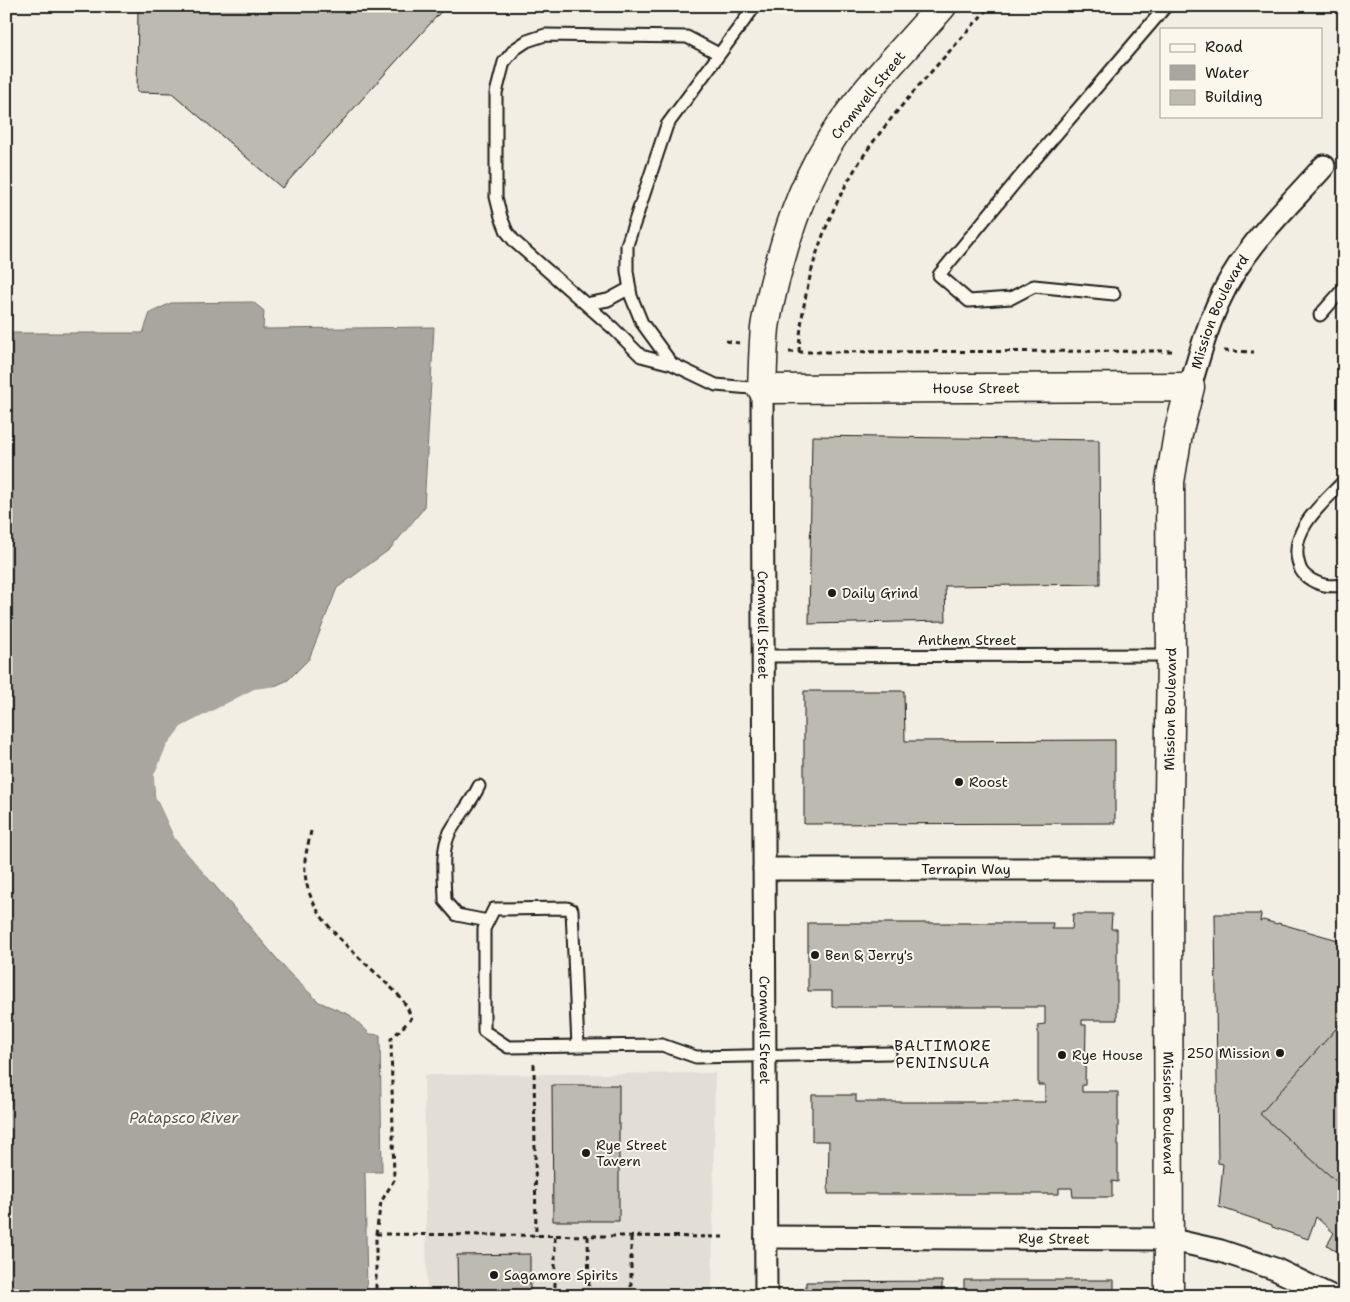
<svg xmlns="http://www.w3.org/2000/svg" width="1350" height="1302" font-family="'Shantell Sans',sans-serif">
	<rect width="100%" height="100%" fill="#f2eee4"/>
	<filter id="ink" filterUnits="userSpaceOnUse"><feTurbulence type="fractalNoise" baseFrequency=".02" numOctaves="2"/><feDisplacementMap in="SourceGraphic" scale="10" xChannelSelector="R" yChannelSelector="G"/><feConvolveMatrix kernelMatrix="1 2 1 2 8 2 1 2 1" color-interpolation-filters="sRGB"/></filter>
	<g filter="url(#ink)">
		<path fill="#e2ded5" d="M 715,1073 L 712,1296 L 427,1296 L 424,1075 Z"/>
		<path fill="#a9a6a0" stroke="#716f6b" d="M 253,302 L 264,311 L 263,329 L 434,327 L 424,508 L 390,549 L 337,588 L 309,659 L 288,680 L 181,728 L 158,769 L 154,794 L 175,839 L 289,973 L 319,1002 L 350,1015 L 370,1034 L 380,1035 L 382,1172 L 365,1172 L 367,1296 L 6,1296 L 6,333 L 143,333 L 150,313 L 171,303 Z"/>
		<path fill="#f2eee4" d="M 311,660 L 289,683 L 254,699 L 225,717 L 182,730 L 161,769 L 157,794 L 177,837 L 213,879 L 211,881 L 175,839 L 155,796 L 154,775 L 167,745 L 181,727 L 254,689 L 284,685 Z"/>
		<path fill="#bdbab1" stroke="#1c1c1c" d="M 138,6 L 446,6 L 282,188 L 172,93 L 137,92 Z
			M 812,436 L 1099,440 L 1100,584 L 945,586 L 946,621 L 809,624 Z
			M 804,691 L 904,691 L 905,741 L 1115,740 L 1115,823 L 804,824 Z
			M 1073,914 L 1112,914 L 1111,929 L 1117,929 L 1117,1020 L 1082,1020 L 1082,1025 L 1086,1025 L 1085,1085 L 1082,1085 L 1082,1092 L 1118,1092 L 1118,1182 L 1112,1181 L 1112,1197 L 1073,1197 L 1072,1188 L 1059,1188 L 1059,1194 L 828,1194 L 829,1141 L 812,1141 L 812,1095 L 856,1095 L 856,1102 L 1045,1102 L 1045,1085 L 1038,1085 L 1038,1025 L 1045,1024 L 1045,1007 L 832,1007 L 832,991 L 808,991 L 808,923 L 1053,923 L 1052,929 L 1072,929 Z
			M 1215,914 L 1261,914 L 1260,922 L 1263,920 L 1277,924 L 1278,923 L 1338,940 L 1337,942 L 1344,944 L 1344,1256 L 1327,1245 L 1334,1233 L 1316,1217 L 1308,1239 L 1272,1227 L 1272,1225 L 1219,1207 L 1223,1164 L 1218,1163 Z
			M 1344,1020 L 1344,1188 L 1260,1114 Z
			M 552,1085 L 619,1085 L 619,1221 L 553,1221 Z
			M 530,1254 L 530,1296 L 458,1296 L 457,1255 Z
			M 964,1280 L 1114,1280 L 1114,1296 L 964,1296 Z
			M 942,1281 L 942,1296 L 806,1296 L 806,1282 Z"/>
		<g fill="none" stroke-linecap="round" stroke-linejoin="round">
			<g stroke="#1c1c1c" stroke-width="15">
				<path id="service" d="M 755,6 L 667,125 L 627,245 L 627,271 L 631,296 L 642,323 L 672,364 L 716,385 L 762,389
					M 1114,294 L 1034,286 L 1011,298 L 969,301 L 939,275 L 1018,179 L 1166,6
					M 586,304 L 608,300 L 630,288
					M 1320,315 L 1344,288
					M 672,364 L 641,356 L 613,328 L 515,242 L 507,232 L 501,217 L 496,197 L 496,93 L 504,62 L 515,49 L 527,41 L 545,35 L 687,37 L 719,54
					M 1344,481 C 1324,502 1290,529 1298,561 C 1300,569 1301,572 1307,577 C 1319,586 1330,587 1344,585
					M 764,656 L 1171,655
					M 479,786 C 471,803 459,816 450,832 C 440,852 445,880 445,901 L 457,915 L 488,921
					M 578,1046 L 572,910 L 567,908 L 494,909 L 484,929 L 484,1031 L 508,1047 L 662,1045 L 696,1057 L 890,1053"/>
			</g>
			<g stroke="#1c1c1c" stroke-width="25">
				<g id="minor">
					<path id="s1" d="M 1190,387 C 1199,357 1207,326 1221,297 C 1244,246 1288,207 1324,166"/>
					<path id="s2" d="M 762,389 L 766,1296"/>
					<path id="s3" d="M 764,869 L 1168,869"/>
					<path id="s4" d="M 766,1237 L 1168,1239 L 1221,1251 L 1275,1269 L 1331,1296"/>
				</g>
			</g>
			<g stroke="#1c1c1c" stroke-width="31">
				<g id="tertiary">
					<path id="s5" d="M 942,6 C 903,51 858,95 827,146 C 801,188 786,237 774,284 C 771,298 767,313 765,328 C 763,348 763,369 762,389 L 1190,387 L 1178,434 L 1170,482 L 1171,655 L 1168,869 L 1169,1296"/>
				</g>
			</g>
			<path stroke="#1c1c1c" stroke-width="3" stroke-dasharray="5 4" stroke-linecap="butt" d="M 726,341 L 739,343
				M 1224,351 L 1254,352
				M 789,352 L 1176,351
				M 799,352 C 802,281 826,211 866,152 C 901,102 949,53 990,6
				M 311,831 C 309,841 306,851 305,861 C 301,914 352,949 385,982 C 396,992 408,1003 411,1019 L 391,1039 L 394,1180 L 381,1202 L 376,1234 L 376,1296
				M 534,1064 L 536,1236
				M 376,1234 L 727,1237
				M 588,1236 L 589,1296
				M 555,1296 L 555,1236
				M 631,1296 L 631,1236"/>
			<use href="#service" stroke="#fbf7ec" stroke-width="11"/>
			<use href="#minor" stroke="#fbf7ec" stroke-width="21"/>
			<use href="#tertiary" stroke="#fbf7ec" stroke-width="28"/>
		</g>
	</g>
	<g fill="#1c1c1c" stroke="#fbf7ec" stroke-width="2">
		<circle cx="832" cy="593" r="5"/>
		<circle cx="959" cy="782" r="5"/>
		<circle cx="815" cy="955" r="5"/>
		<circle cx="1280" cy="1053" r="5"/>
		<circle cx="1062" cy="1055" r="5"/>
		<circle cx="586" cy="1153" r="5"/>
		<circle cx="494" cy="1275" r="5"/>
	</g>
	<g text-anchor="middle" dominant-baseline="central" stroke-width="4" stroke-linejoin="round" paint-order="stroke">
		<g font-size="14" fill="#1c1c1c" stroke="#fbf7ec">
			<text transform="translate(868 95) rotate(-51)">Cromwell Street</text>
			<text stroke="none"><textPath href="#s1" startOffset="81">Mission Boulevard</textPath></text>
			<text stroke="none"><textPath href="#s5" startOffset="650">House Street</textPath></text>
			<text stroke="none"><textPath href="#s2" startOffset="236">Cromwell Street</textPath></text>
			<text x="967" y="640">Anthem Street</text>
			<text transform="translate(1170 709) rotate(-89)">Mission Boulevard</text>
			<text stroke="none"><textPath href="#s3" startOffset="202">Terrapin Way</textPath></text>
			<text stroke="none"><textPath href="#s2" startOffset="641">Cromwell Street</textPath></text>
			<text stroke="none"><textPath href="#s5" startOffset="1592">Mission Boulevard</textPath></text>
			<text stroke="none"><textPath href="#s4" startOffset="288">Rye Street</textPath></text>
		</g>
		<g font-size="14" fill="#1c1c1c" stroke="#fbf7ec" text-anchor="start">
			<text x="842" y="593">Daily Grind</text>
			<text x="969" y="782">Roost</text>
			<text x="825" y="955">Ben &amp; Jerry's</text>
			<text x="1270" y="1053" text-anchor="end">250 Mission</text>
			<text x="1072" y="1055">Rye House</text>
			<text x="596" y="1145">Rye Street<tspan x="596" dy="16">Tavern</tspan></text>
			<text x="504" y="1275">Sagamore Spirits</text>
		</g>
		<g font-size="15" letter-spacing="1" fill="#1c1c1c" stroke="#fbf7ec">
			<text x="943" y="1046">BALTIMORE<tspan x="943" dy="17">PENINSULA</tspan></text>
		</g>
		<g font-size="15" font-style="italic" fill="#545351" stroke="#fbf7ec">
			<text x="184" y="1118">Patapsco River</text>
		</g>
	</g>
	<rect width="1350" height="1302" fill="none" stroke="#fbf7ec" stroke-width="25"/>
	<rect x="12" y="12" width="1325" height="1277" fill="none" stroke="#1c1c1c" stroke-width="2" filter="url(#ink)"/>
	<rect x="1160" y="28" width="162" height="90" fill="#fbf7ec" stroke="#a29f99"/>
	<rect x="1170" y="44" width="25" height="8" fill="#fbf7ec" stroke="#a29f99"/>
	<text x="1205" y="52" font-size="15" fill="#1c1c1c">Road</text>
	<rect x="1170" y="65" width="25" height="15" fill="#a9a6a0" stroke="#a29f99"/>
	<text x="1205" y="78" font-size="15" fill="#1c1c1c">Water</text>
	<rect x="1170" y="90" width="25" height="15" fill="#bdbab1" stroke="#a29f99"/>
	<text x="1205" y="102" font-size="15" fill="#1c1c1c">Building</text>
</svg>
